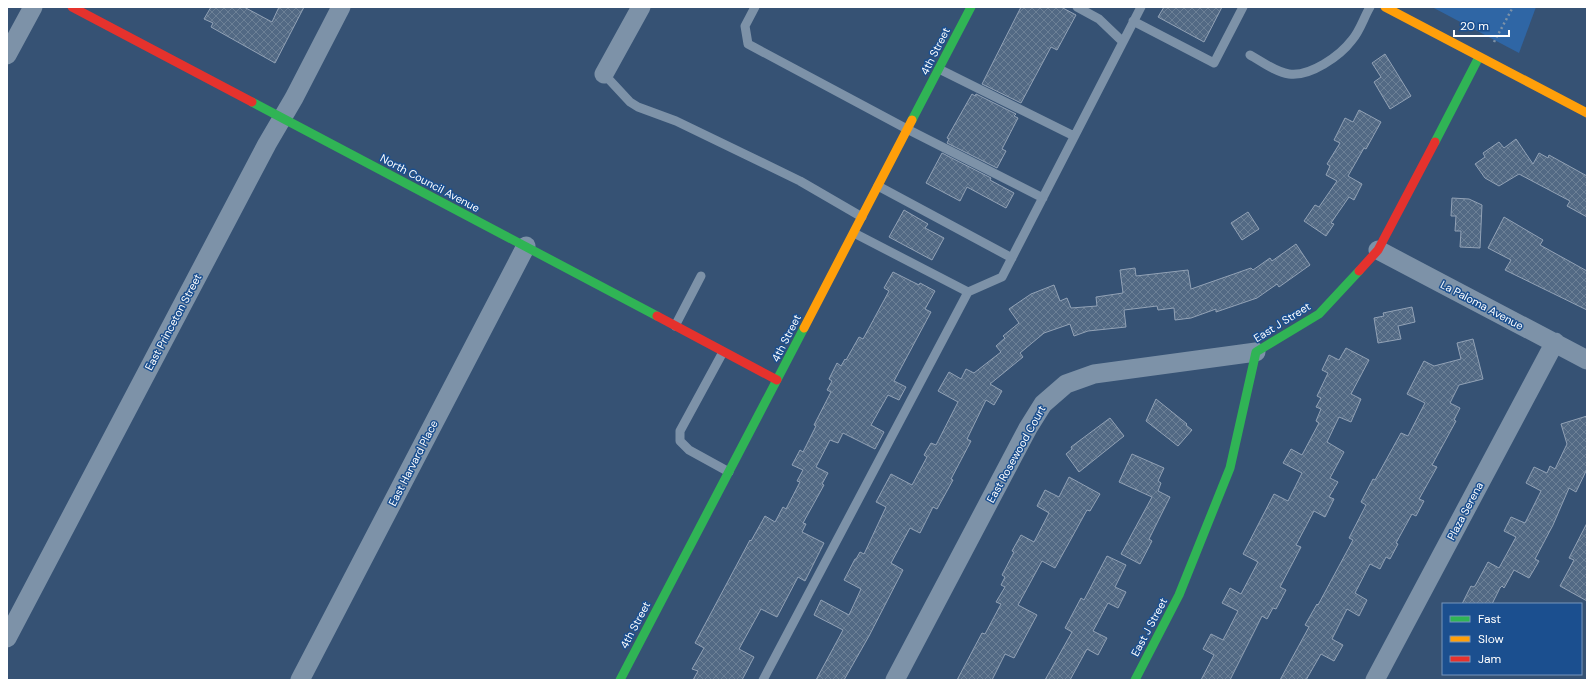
<svg xmlns="http://www.w3.org/2000/svg" width="1594" height="687" font-family="'DM Sans',sans-serif">
	<defs>
		<pattern id="building-cross-hatch" width="8" height="8" patternUnits="userSpaceOnUse"><rect width="8" height="8" fill="#526984"/><path d="M0 0l8 8M0 8l8-8" fill="none" stroke="#6c8096"/></pattern>
	</defs>
	<rect width="100%" height="100%" fill="#365274"/>
	<path fill="#2f66a5" d="M 1432,7 L 1536,7 L 1519,53 Z"/>
	<path fill="url(#building-cross-hatch)" stroke="#92a2b6" d="M 211,7 L 244,7 L 272,22 L 279,7 L 304,7 L 275,63 L 211,27 L 213,23 L 204,19 Z
		M 1021,7 L 1061,7 L 1076,15 L 1057,50 L 1051,47 L 1021,103 L 982,84 Z
		M 1164,7 L 1222,7 L 1204,42 L 1158,17 Z
		M 1385,54 L 1411,96 L 1390,109 L 1374,82 L 1381,77 L 1372,63 Z
		M 972,94 L 975,96 L 976,94 L 1016,114 L 1014,116 L 1018,118 L 1002,149 L 1006,151 L 997,168 L 947,143 L 949,139 L 947,138 Z
		M 1359,110 L 1381,122 L 1366,149 L 1364,148 L 1348,176 L 1362,184 L 1354,200 L 1349,197 L 1331,223 L 1334,224 L 1326,236 L 1304,221 L 1315,205 L 1319,207 L 1337,181 L 1326,175 L 1330,166 L 1327,164 L 1340,143 L 1334,140 L 1345,118 L 1353,122 Z
		M 1516,139 L 1533,164 L 1539,153 L 1548,158 L 1549,155 L 1587,176 L 1587,217 L 1567,206 L 1570,201 L 1519,174 L 1499,186 L 1485,178 L 1475,164 L 1485,157 L 1483,153 L 1499,142 L 1504,148 Z
		M 942,153 L 991,178 L 990,180 L 1014,193 L 1006,208 L 967,187 L 960,201 L 926,183 Z
		M 1452,198 L 1469,199 L 1482,205 L 1480,248 L 1460,247 L 1461,231 L 1455,231 L 1456,216 L 1451,216 Z
		M 904,210 L 928,224 L 925,228 L 944,238 L 932,260 L 889,237 Z
		M 1248,212 L 1259,229 L 1242,240 L 1231,223 Z
		M 1504,217 L 1543,240 L 1540,245 L 1587,271 L 1587,310 L 1505,270 L 1511,260 L 1488,248 Z
		M 1296,244 L 1310,265 L 1279,287 L 1277,284 L 1257,298 L 1216,312 L 1216,309 L 1191,318 L 1175,320 L 1174,308 L 1158,310 L 1157,306 L 1124,310 L 1126,327 L 1088,331 L 1074,336 L 1070,324 L 1044,333 L 1020,353 L 1023,357 L 990,384 L 1002,391 L 994,405 L 986,400 L 967,439 L 971,441 L 951,479 L 953,480 L 937,509 L 933,507 L 920,533 L 910,528 L 891,563 L 903,570 L 869,636 L 844,680 L 816,680 L 843,630 L 814,615 L 821,600 L 849,615 L 861,589 L 844,580 L 855,559 L 856,559 L 860,552 L 864,554 L 886,507 L 876,502 L 891,474 L 912,485 L 927,457 L 924,455 L 931,443 L 936,445 L 958,402 L 938,391 L 949,372 L 961,379 L 966,369 L 974,373 L 1001,352 L 996,346 L 1005,338 L 1003,336 L 1019,323 L 1009,309 L 1031,294 L 1054,285 L 1060,301 L 1067,298 L 1071,308 L 1097,306 L 1096,297 L 1123,293 L 1120,270 L 1135,268 L 1136,276 L 1188,270 L 1191,289 L 1251,268 L 1253,270 L 1270,258 L 1272,261 Z
		M 893,272 L 919,285 L 920,283 L 935,291 L 925,309 L 931,312 L 894,381 L 906,387 L 899,400 L 888,395 L 871,425 L 884,432 L 875,449 L 843,433 L 838,443 L 830,440 L 816,467 L 828,473 L 822,484 L 824,485 L 803,523 L 806,524 L 802,532 L 824,543 L 805,581 L 798,577 L 777,617 L 761,609 L 739,649 L 754,657 L 742,680 L 693,680 L 698,671 L 692,669 L 704,648 L 695,643 L 750,540 L 751,541 L 765,516 L 775,522 L 783,507 L 786,509 L 800,482 L 797,481 L 803,470 L 792,465 L 800,450 L 803,452 L 816,426 L 814,425 L 831,392 L 827,390 L 832,381 L 829,379 L 837,363 L 841,366 L 845,359 L 846,360 L 859,337 L 863,339 L 889,291 L 884,288 Z
		M 1412,307 L 1415,322 L 1398,326 L 1401,339 L 1378,343 L 1374,318 L 1384,316 L 1383,313 Z
		M 1473,339 L 1483,379 L 1459,385 L 1450,403 L 1460,408 L 1454,420 L 1456,421 L 1432,465 L 1437,467 L 1419,499 L 1424,501 L 1416,516 L 1412,514 L 1396,543 L 1398,544 L 1390,559 L 1386,557 L 1380,569 L 1370,564 L 1355,593 L 1367,600 L 1359,616 L 1347,609 L 1332,639 L 1343,645 L 1334,661 L 1321,654 L 1306,680 L 1280,680 L 1309,627 L 1305,625 L 1317,604 L 1318,605 L 1353,540 L 1349,538 L 1366,505 L 1361,502 L 1373,479 L 1375,480 L 1401,433 L 1408,436 L 1425,403 L 1407,394 L 1424,361 L 1434,366 L 1461,359 L 1457,343 Z
		M 1346,348 L 1369,360 L 1351,394 L 1361,399 L 1351,422 L 1339,417 L 1327,442 L 1344,452 L 1330,478 L 1338,482 L 1329,497 L 1334,499 L 1325,517 L 1314,511 L 1296,545 L 1301,547 L 1280,587 L 1286,590 L 1276,609 L 1273,608 L 1267,619 L 1262,616 L 1230,680 L 1201,680 L 1214,655 L 1203,649 L 1211,634 L 1223,640 L 1238,611 L 1222,603 L 1230,588 L 1241,594 L 1258,562 L 1243,554 L 1274,494 L 1288,501 L 1302,473 L 1283,463 L 1291,449 L 1302,455 L 1319,423 L 1316,421 L 1321,409 L 1316,407 L 1321,398 L 1317,396 L 1328,373 L 1322,370 L 1329,355 L 1339,360 Z
		M 1156,399 L 1187,424 L 1186,425 L 1192,430 L 1178,446 L 1146,421 Z
		M 1587,416 L 1587,469 L 1576,492 L 1569,488 L 1553,525 L 1535,559 L 1539,561 L 1529,578 L 1514,570 L 1504,588 L 1502,586 L 1500,588 L 1492,604 L 1462,604 L 1471,586 L 1473,587 L 1475,586 L 1488,562 L 1499,568 L 1516,537 L 1504,531 L 1511,517 L 1525,523 L 1541,491 L 1526,483 L 1534,467 L 1547,473 L 1550,466 L 1555,469 L 1567,444 L 1561,424 Z
		M 1110,418 L 1124,436 L 1079,472 L 1066,454 L 1072,449 L 1071,447 Z
		M 1132,454 L 1164,468 L 1158,481 L 1161,483 L 1158,491 L 1170,497 L 1149,539 L 1152,541 L 1140,564 L 1121,554 L 1152,497 L 1119,482 Z
		M 1069,477 L 1100,494 L 1090,511 L 1087,510 L 1055,568 L 1042,561 L 1018,605 L 1037,615 L 1014,658 L 1005,654 L 992,680 L 957,680 L 982,633 L 985,634 L 1001,604 L 996,602 L 1005,587 L 1001,585 L 1005,577 L 1002,575 L 1014,552 L 1012,551 L 1021,535 L 1034,542 L 1049,513 L 1037,506 L 1045,490 L 1059,497 Z
		M 1587,523 L 1587,601 L 1560,586 L 1574,560 L 1569,558 Z
		M 1107,556 L 1126,565 L 1115,587 L 1126,592 L 1118,608 L 1108,603 L 1093,631 L 1107,638 L 1098,655 L 1087,649 L 1070,680 L 1045,680 L 1072,632 L 1065,628 L 1081,598 L 1084,600 Z"/>
	<g fill="none" stroke-linecap="round" stroke-linejoin="round">
		<path stroke="#7d92a8" stroke-width="2.5" stroke-dasharray="2 3" stroke-linecap="butt" d="M 1494,42 L 1513,7"/>
		<path stroke="#7d92a8" stroke-width="9" d="M 755,7 L 745,26 L 748,44 L 907,129 L 1043,198
			M 1077,7 L 1099,19 L 1123,42
			M 1133,21 L 1214,63 L 1243,7
			M 1250,55 C 1261,61 1275,72 1289,74 C 1310,77 1340,56 1352,40 C 1360,31 1364,17 1370,7
			M 939,69 L 1074,136
			M 604,74 L 630,102 L 638,107 L 676,121 L 800,181 L 862,217
			M 878,186 L 1012,258
			M 854,233 L 968,292 L 1002,277 L 1141,7
			M 675,326 L 701,276
			M 723,352 L 680,431 L 680,441 L 689,450 L 729,472
			M 763,680 L 968,292"/>
		<path stroke="#7d92a8" stroke-width="19" d="M 7,55 L 33,7
			M 604,74 L 641,7
			M 1378,250 L 1587,360
			M 7,638 L 267,144 L 294,98 L 341,7
			M 300,680 L 526,246
			M 895,680 L 1028,428 L 1043,404 L 1066,384 L 1094,374 L 1256,352
			M 1375,680 L 1555,342"/>
		<path stroke="#30b455" stroke-width="9" d="M 252,102 L 657,316
			M 912,120 L 971,7
			M 1435,142 L 1479,57
			M 620,680 L 804,328
			M 1135,680 L 1179,595 L 1230,468 L 1256,352 L 1319,314 L 1359,271"/>
		<path stroke="#ff9f0a" stroke-width="9" d="M 1385,7 L 1587,113
			M 804,328 L 912,120"/>
		<path stroke="#e5322d" stroke-width="9" d="M 72,7 L 252,102
			M 1359,271 L 1378,250 L 1435,142
			M 657,316 L 777,380"/>
	</g>
	<g text-anchor="middle" dominant-baseline="central" stroke-width="3" stroke-linejoin="round" paint-order="stroke">
		<g font-size="11" fill="#fff" stroke="#1b4f8f">
			<text transform="translate(935 51) rotate(-63)">4th Street</text>
			<text transform="translate(430 183) rotate(28)">North Council Avenue</text>
			<text transform="translate(1482 305) rotate(28)">La Paloma Avenue</text>
			<text transform="translate(173 322) rotate(-62)">East Princeton Street</text>
			<text transform="translate(1282 322) rotate(-32)">East J Street</text>
			<text transform="translate(786 338) rotate(-63)">4th Street</text>
			<text transform="translate(1016 454) rotate(-61)">East Rosewood Court</text>
			<text transform="translate(413 463) rotate(-63)">East Harvard Place</text>
			<text transform="translate(1465 511) rotate(-62)">Plaza Serena</text>
			<text transform="translate(635 625) rotate(-62)">4th Street</text>
			<text transform="translate(1149 627) rotate(-62)">East J Street</text>
		</g>
	</g>
	<rect width="1594" height="687" fill="none" stroke="#ffffff" stroke-width="16"/>
	<rect x="1442" y="603" width="140" height="72" fill="#1b4f8f" stroke="#7695bc"/>
	<rect x="1450" y="616" width="20" height="6" fill="#30b455" stroke="#7695bc"/>
	<text x="1478" y="623" font-size="12" fill="#ffffff">Fast</text>
	<rect x="1450" y="636" width="20" height="6" fill="#ff9f0a" stroke="#7695bc"/>
	<text x="1478" y="643" font-size="12" fill="#ffffff">Slow</text>
	<rect x="1450" y="656" width="20" height="6" fill="#e5322d" stroke="#7695bc"/>
	<text x="1478" y="663" font-size="12" fill="#ffffff">Jam</text>
	<path d="M1454 30v6h55v-6" fill="none" stroke="#ffffff" stroke-width="2"/>
	<text x="1460" y="30" font-size="12" fill="#ffffff" stroke="#1b4f8f" stroke-width="3" paint-order="stroke">20 m</text>
</svg>
